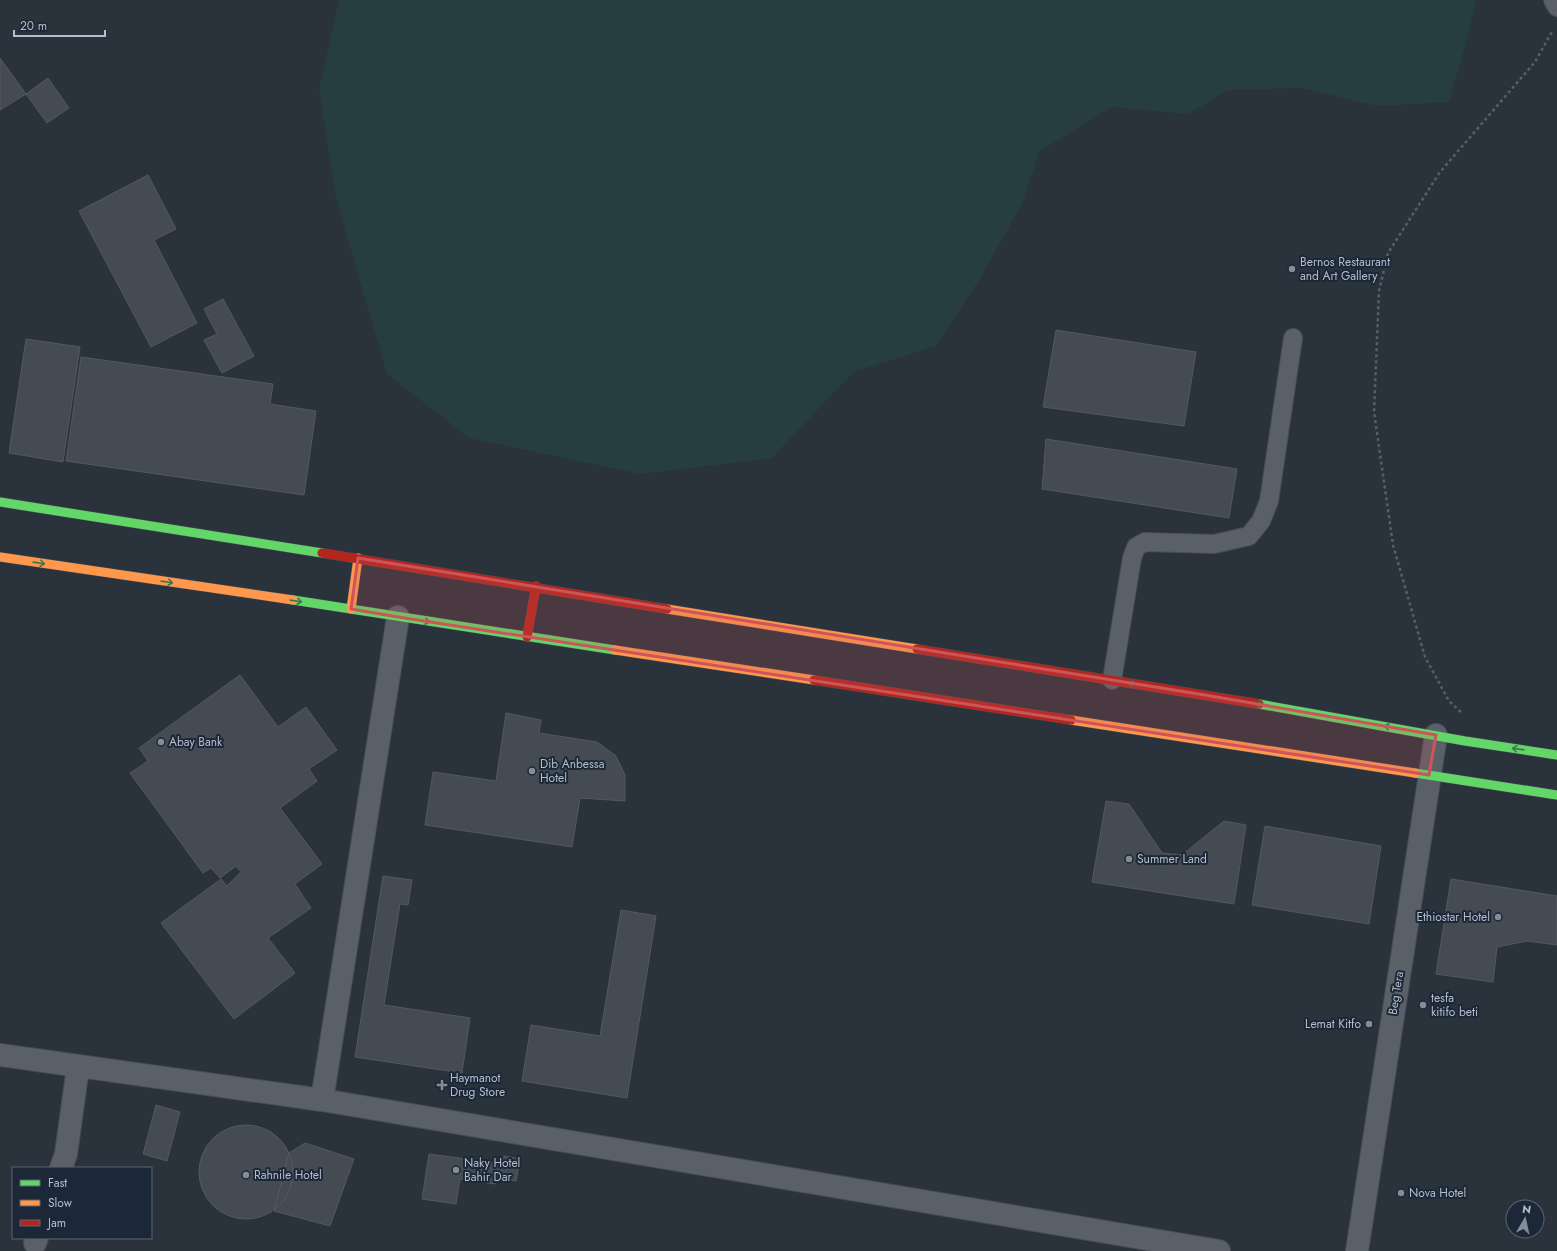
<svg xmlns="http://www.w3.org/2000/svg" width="1557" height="1251" font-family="Jost,sans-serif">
	<rect width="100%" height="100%" fill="#2a323b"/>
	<path fill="#263e42" d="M 339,0 L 1476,0 L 1468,36 L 1449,102 L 1377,106 L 1301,88 L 1228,90 L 1188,114 L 1112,107 L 1040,151 L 1022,204 L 981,277 L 936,346 L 853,372 L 772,458 L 641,474 L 469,438 L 387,374 L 336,198 L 319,89 Z"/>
	<path fill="#444b53" stroke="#525962" d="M 0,58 L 26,94 L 0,110 Z
		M 48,78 L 69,108 L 47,123 L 26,94 Z
		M 148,175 L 176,229 L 154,240 L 197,323 L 151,347 L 79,211 Z
		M 223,299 L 254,356 L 222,373 L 204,340 L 217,334 L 204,309 Z
		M 1056,330 L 1196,352 L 1184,426 L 1043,407 Z
		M 26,339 L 80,347 L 63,462 L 9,453 Z
		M 81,357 L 273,384 L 270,404 L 316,411 L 304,495 L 66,461 Z
		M 1046,439 L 1237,469 L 1229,518 L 1042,489 Z
		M 240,675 L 278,727 L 306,707 L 337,750 L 309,769 L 317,781 L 280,808 L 322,864 L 295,884 L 311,908 L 268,938 L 295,973 L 234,1019 L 161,923 L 221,879 L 227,886 L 241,872 L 236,866 L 220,878 L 211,868 L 203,873 L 130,773 L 148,761 L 139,748 Z
		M 506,713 L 541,720 L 539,733 L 597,742 L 616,756 L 625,775 L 625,801 L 580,798 L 572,847 L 425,825 L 433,772 L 496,781 Z
		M 1106,801 L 1129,804 L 1162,853 L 1182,855 L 1224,821 L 1246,825 L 1234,904 L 1092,882 Z
		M 1265,826 L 1381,846 L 1369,924 L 1252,905 Z
		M 383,876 L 412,880 L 408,905 L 400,904 L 384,1005 L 470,1018 L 462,1073 L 355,1057 Z
		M 1451,879 L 1557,896 L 1557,945 L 1527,941 L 1497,947 L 1493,982 L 1436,974 Z
		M 621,910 L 656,916 L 627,1098 L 522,1081 L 531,1025 L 600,1036 Z
		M 156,1105 L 180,1112 L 167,1161 L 143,1154 Z
		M199 1172a47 47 0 1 1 94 0a47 47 0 1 1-94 0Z
		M 305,1143 L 354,1159 L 330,1226 L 274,1211 L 289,1153 Z
		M 429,1154 L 502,1164 L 504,1156 L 520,1159 L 516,1181 L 496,1178 L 495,1184 L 460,1179 L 456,1204 L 422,1199 Z"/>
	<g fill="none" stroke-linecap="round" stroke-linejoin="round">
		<g stroke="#484e55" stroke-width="20">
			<path id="lane" d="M 1553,0 L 1557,7
				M 1112,680 L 1132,558 L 1136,547 L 1145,542 L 1214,544 L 1249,536 L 1261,521 L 1269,501 L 1293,338"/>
		</g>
		<g stroke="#484e55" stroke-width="24">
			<path id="street" d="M 0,1055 L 322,1100 L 1219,1251
				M 322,1100 L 398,617
				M 61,1168 L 66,1154 L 78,1067
				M 35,1243 L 37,1238
				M 1357,1251 L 1436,735"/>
		</g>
		<g stroke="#474e56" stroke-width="10">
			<path id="fast" d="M 0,502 L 322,553
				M 293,600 L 615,650
				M 1259,704 L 1465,741 L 1557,755
				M 1415,773 L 1557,795"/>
		</g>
		<g stroke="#474e56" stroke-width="10">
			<path id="slow" d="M 0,557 L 293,600
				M 351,609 L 358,558
				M 667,609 L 917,649
				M 615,650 L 814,680
				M 1071,720 L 1415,773"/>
		</g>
		<g stroke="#474e56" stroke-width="10">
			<path id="jam" d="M 322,553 L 667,609
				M 527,637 L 536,586
				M 917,649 L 1259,704
				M 814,680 L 1071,720"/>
		</g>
		<path stroke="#585f65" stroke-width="2.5" stroke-dasharray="3 3" stroke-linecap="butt" d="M 1461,712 L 1449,701 L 1425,657 L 1393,545 L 1374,412 L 1379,291 L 1388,253 L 1440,172 L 1535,62 L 1553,30"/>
		<use href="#lane" stroke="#5a6068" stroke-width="18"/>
		<use href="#street" stroke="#5a6068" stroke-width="22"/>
		<use href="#fast" stroke="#63d668" stroke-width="9"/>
		<use href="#slow" stroke="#ff974d" stroke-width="9"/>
		<use href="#jam" stroke="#b3261e" stroke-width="9"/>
	</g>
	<defs><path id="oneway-shaft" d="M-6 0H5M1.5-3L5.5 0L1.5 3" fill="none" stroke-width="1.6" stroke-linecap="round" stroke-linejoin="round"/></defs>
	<g stroke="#3c764d">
		<use href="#oneway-shaft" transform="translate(39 563) rotate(8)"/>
		<use href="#oneway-shaft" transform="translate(167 582) rotate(8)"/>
		<use href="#oneway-shaft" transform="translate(296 601) rotate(8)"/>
		<use href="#oneway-shaft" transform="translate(424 621) rotate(9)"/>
		<use href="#oneway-shaft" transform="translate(1134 684) rotate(-171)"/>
		<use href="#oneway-shaft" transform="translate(1262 705) rotate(-170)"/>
		<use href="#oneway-shaft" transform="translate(1390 727) rotate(-170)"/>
		<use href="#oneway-shaft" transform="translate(1518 749) rotate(-172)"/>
	</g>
	<path fill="#cc5559" fill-opacity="0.2" stroke="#cc5559" stroke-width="3" stroke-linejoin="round" d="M 358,558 L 1205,695 L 1436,735 L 1429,775 L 398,617 L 351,609 Z"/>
	<g fill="#848d99" stroke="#1c2837" stroke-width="1.5">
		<circle cx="1292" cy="269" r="4"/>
		<circle cx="161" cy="742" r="4"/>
		<circle cx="532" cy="771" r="4"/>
		<circle cx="1129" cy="859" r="4"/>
		<circle cx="1498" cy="917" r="4"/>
		<circle cx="1423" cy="1005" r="4"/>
		<circle cx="1369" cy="1024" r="4"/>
		<path d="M440 1079h4v4h4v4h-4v4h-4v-4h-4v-4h4z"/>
		<circle cx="456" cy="1170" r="4"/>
		<circle cx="246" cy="1175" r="4"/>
		<circle cx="1401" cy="1193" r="4"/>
	</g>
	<g text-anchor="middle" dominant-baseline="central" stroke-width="4" stroke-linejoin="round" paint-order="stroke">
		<g font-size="12" fill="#b4becc" stroke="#1c2837" text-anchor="start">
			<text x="1300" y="262">Bernos Restaurant<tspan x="1300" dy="14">and Art Gallery</tspan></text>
			<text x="169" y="742">Abay Bank</text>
			<text x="540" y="764">Dib Anbessa<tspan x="540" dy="14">Hotel</tspan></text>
			<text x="1137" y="859">Summer Land</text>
			<text x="1490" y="917" text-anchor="end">Ethiostar Hotel</text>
			<text x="1431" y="998">tesfa<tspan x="1431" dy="14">kitifo beti</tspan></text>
			<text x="1361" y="1024" text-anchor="end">Lemat Kitfo</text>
			<text x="450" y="1078">Haymanot<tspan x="450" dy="14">Drug Store</tspan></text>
			<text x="464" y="1163">Naky Hotel<tspan x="464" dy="14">Bahir Dar</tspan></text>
			<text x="254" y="1175">Rahnile Hotel</text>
			<text x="1409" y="1193">Nova Hotel</text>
		</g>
		<g font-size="12" fill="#b4becc" stroke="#1c2837">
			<text transform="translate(1396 993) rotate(-81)">Beg Tera</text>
		</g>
	</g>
	<rect x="12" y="1167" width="140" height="72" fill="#1c2837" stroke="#596473"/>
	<rect x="20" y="1180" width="20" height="6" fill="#63d668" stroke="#596473"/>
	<text x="48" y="1187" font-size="12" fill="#b4becc">Fast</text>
	<rect x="20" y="1200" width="20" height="6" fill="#ff974d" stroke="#596473"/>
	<text x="48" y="1207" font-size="12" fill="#b4becc">Slow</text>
	<rect x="20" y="1220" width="20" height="6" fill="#b3261e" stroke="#596473"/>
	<text x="48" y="1227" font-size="12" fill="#b4becc">Jam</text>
	<g transform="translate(1525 1219) rotate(9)"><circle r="19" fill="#1c2837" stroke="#596473"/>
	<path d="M0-3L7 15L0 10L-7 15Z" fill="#848d99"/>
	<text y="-6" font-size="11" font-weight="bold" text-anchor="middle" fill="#b4becc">N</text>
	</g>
	<path d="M14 30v6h91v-6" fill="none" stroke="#b4becc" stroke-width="2"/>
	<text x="20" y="30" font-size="12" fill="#b4becc" stroke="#1c2837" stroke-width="3" paint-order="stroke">20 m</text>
</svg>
